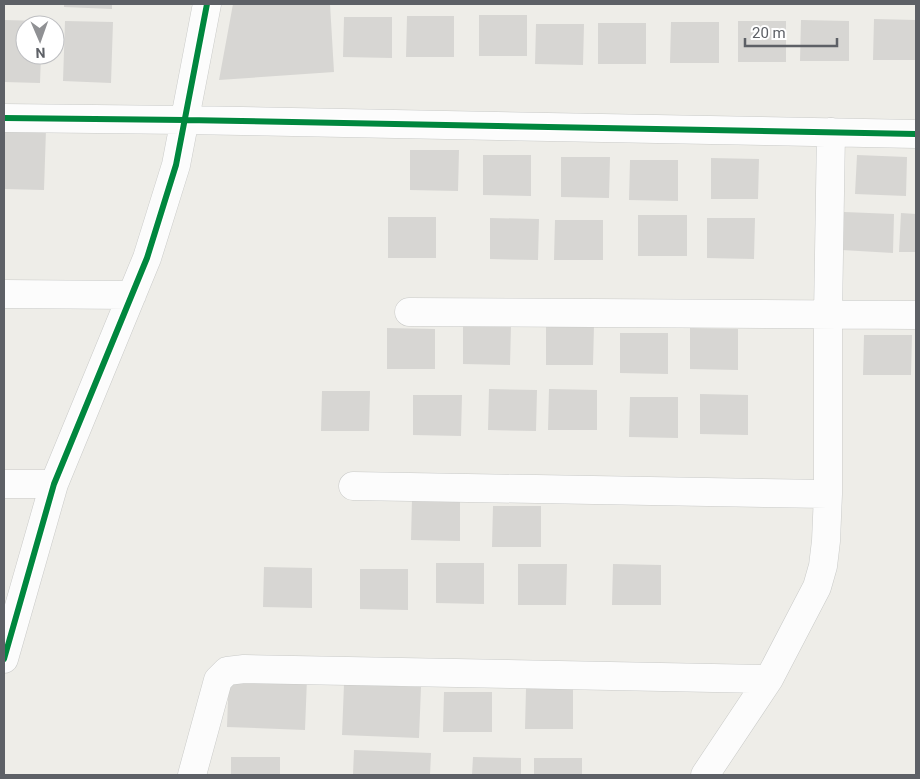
<svg xmlns="http://www.w3.org/2000/svg" width="920" height="779" font-family="Roboto,sans-serif">
	<rect width="100%" height="100%" fill="#eeede8"/>
	<path fill="#d7d6d3" d="M 64,4 L 112,4 L 112,9 L 64,7 Z
		M 233,4 L 330,4 L 334,72 L 219,80 Z
		M 479,15 L 527,15 L 527,56 L 479,56 Z
		M 407,16 L 454,16 L 454,57 L 406,57 Z
		M 344,17 L 392,17 L 392,58 L 343,57 Z
		M 874,19 L 916,20 L 916,60 L 873,60 Z
		M 4,20 L 42,21 L 42,25 L 25,25 L 25,55 L 41,55 L 40,83 L 4,82 Z
		M 801,20 L 849,21 L 849,61 L 800,61 Z
		M 65,21 L 113,22 L 111,83 L 63,81 Z
		M 738,21 L 786,21 L 786,62 L 738,62 Z
		M 671,22 L 719,22 L 719,63 L 670,63 Z
		M 598,23 L 646,23 L 646,64 L 598,64 Z
		M 536,24 L 584,24 L 583,65 L 535,64 Z
		M 4,128 L 46,129 L 44,190 L 4,189 Z
		M 410,150 L 459,150 L 458,191 L 410,190 Z
		M 483,155 L 531,155 L 531,196 L 483,195 Z
		M 857,155 L 907,157 L 906,196 L 855,194 Z
		M 561,157 L 610,157 L 609,198 L 561,197 Z
		M 711,158 L 759,159 L 758,199 L 711,199 Z
		M 630,160 L 678,160 L 678,201 L 629,200 Z
		M 844,212 L 894,214 L 893,253 L 842,250 Z
		M 901,213 L 916,214 L 916,252 L 899,252 Z
		M 638,215 L 687,215 L 687,256 L 638,256 Z
		M 388,217 L 436,217 L 436,258 L 388,258 Z
		M 490,218 L 539,219 L 538,260 L 490,259 Z
		M 707,218 L 755,218 L 754,259 L 707,258 Z
		M 555,220 L 603,220 L 603,260 L 554,260 Z
		M 463,324 L 511,325 L 510,365 L 463,364 Z
		M 546,324 L 594,325 L 593,365 L 546,365 Z
		M 387,328 L 435,329 L 435,369 L 387,369 Z
		M 690,328 L 738,329 L 738,370 L 690,369 Z
		M 620,333 L 668,333 L 668,374 L 620,373 Z
		M 864,335 L 912,335 L 911,375 L 863,375 Z
		M 489,389 L 537,390 L 536,431 L 488,430 Z
		M 549,389 L 597,390 L 597,430 L 548,430 Z
		M 322,391 L 370,391 L 369,431 L 321,431 Z
		M 700,394 L 748,395 L 748,435 L 700,434 Z
		M 413,395 L 462,395 L 461,436 L 413,435 Z
		M 630,397 L 678,397 L 678,438 L 629,437 Z
		M 412,499 L 460,500 L 460,541 L 411,540 Z
		M 493,506 L 541,506 L 541,547 L 492,547 Z
		M 436,563 L 484,563 L 484,604 L 436,603 Z
		M 518,564 L 567,564 L 566,605 L 518,605 Z
		M 613,564 L 661,565 L 661,605 L 612,605 Z
		M 264,567 L 312,568 L 312,608 L 263,607 Z
		M 360,569 L 408,569 L 408,610 L 360,609 Z
		M 229,675 L 307,678 L 305,730 L 227,727 Z
		M 344,684 L 421,687 L 419,738 L 342,735 Z
		M 526,688 L 573,688 L 573,729 L 525,729 Z
		M 444,692 L 492,692 L 492,732 L 443,732 Z
		M 354,750 L 431,753 L 430,775 L 353,775 Z
		M 231,757 L 280,757 L 280,775 L 231,775 Z
		M 473,757 L 521,758 L 521,775 L 472,775 Z
		M 534,758 L 582,758 L 582,775 L 534,775 Z"/>
	<g fill="none" stroke-linecap="round" stroke-linejoin="round">
		<g stroke="#c9cac8" stroke-width="29">
			<path id="minor" d="M 4,118 L 185,120 L 916,134
				M 4,294 L 132,295
				M 409,312 L 916,315
				M 4,484 L 54,484
				M 353,486 L 828,494
				M 4,659 L 54,484 L 147,258 L 176,165 L 207,4
				M 192,775 L 218,680 L 227,671 L 244,669 L 769,679
				M 705,775 L 769,679 L 817,587 L 823,566 L 826,541 L 828,494 L 828,315 L 831,132"/>
		</g>
		<use href="#minor" stroke="#fcfcfc" stroke-width="28"/>
		<g stroke="#fff" stroke-width="9">
			<path id="cycleway" d="M 4,118 L 185,120 L 916,134
				M 4,659 L 54,484 L 147,258 L 176,165 L 207,4"/>
		</g>
		<use href="#cycleway" stroke="#00873e" stroke-width="6"/>
	</g>
	<rect width="920" height="779" fill="none" stroke="#5d6066" stroke-width="10"/>
	<g transform="translate(40 40) rotate(178)"><circle r="24" fill="#ffffff" stroke="#bebfc2"/>
	<path d="M0-4L9 19L0 12L-9 19Z" fill="#909194"/>
	<text y="-8" font-size="14" font-weight="bold" text-anchor="middle" fill="#5d6066">N</text>
	</g>
	<path d="M745 38v8h92v-8" fill="none" stroke="#5d6066" stroke-width="2.5"/>
	<text x="752" y="38" font-size="15" fill="#5d6066" stroke="#ffffff" stroke-width="4" paint-order="stroke">20 m</text>
</svg>
